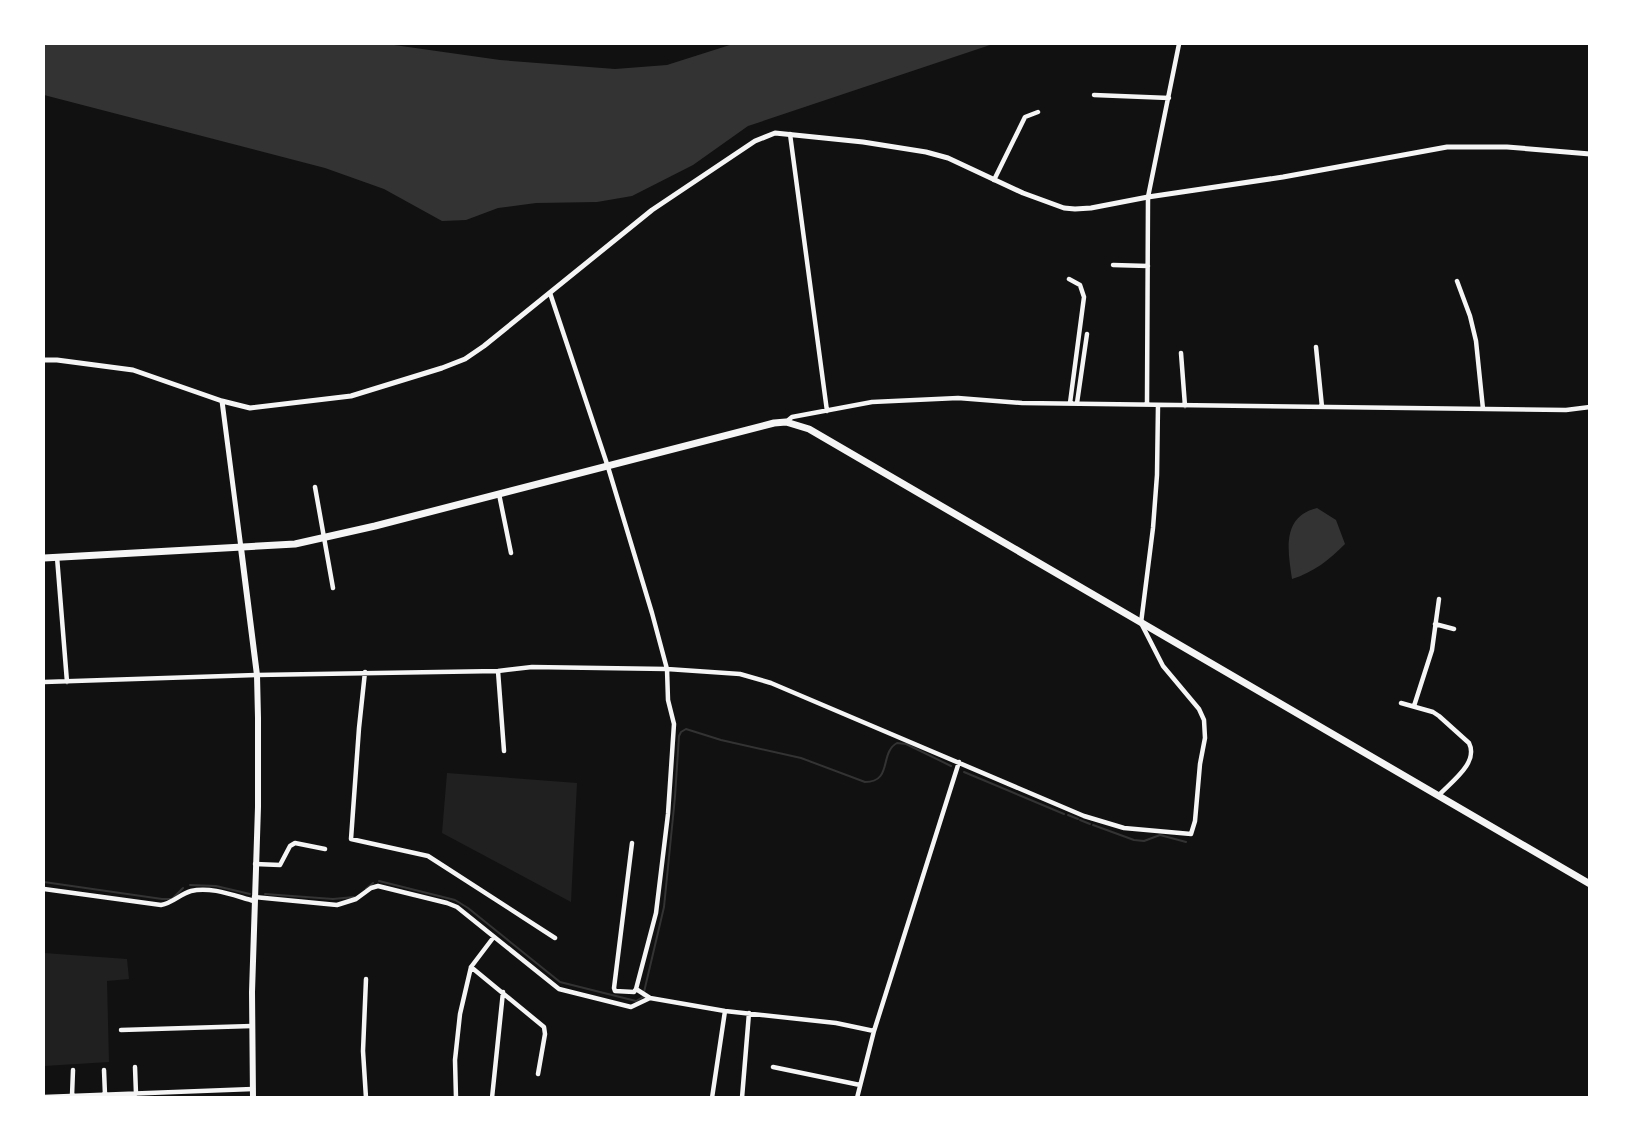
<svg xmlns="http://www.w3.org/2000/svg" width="1633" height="1141" font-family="'Space Grotesk',sans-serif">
	<rect width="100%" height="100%" fill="#111"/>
	<path fill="#202020" d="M 447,773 L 577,783 L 571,902 L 442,833 Z
		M 44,953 L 127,959 L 129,979 L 107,981 L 109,1062 L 44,1066 Z"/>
	<path fill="#333" d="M 44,44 L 387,44 L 500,60 L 615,69 L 667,65 L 733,44 L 993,44 L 748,126 L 693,165 L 632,196 L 597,202 L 536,203 L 498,208 L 466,220 L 442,221 L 384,189 L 325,168 L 44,95 Z
		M 1317,508 L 1336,520 L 1345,544 C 1329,560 1314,572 1292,579 C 1288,551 1281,517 1317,508 Z"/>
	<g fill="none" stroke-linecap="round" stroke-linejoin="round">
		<path stroke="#333" stroke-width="2" d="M 964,772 L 1064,814
			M 1068,815 L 1078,819
			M 1080,820 L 1090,824
			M 1093,825 L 1134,840 L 1144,841 L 1160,835 L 1186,842
			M 379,881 L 455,900 L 468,908 L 560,982 L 636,1001 L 643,997
			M 44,882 L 162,899 L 172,899 L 183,888
			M 190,885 L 216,886 L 250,894
			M 366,889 L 373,883
			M 265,894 L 333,899 L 354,897
			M 644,992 L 664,907 L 675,797 L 679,736 L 681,732 L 686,729 L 721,740 L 801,758 L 865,782 C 893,782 879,753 897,743 L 906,744 L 951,766"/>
		<path stroke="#f5f5f5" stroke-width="4.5" d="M 1094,95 L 1169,98
			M 790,134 L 827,411
			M 994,180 L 1025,117 L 1038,112
			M 1113,265 L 1148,266
			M 1069,279 L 1080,285 L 1084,297 L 1070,403
			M 1457,281 L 1470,316 L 1476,341 L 1483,409
			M 550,293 L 608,467 L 652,613 L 667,669 L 668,700 L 674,724 L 668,814 L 656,913 L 636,989 L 634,992 L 615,991 L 614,988 L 632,843
			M 1316,347 L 1322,407
			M 1181,353 L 1185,406
			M 1077,403 L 1087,334
			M 1147,404 L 1148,197 L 1179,44
			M 786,422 L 792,417 L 872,402 L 958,398 L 1022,403 L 1566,410 L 1590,407
			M 315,487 L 333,588
			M 499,494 L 511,553
			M 57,557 L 67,682
			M 1435,624 L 1454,629
			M 498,671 L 504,751
			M 365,672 L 359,728 L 351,839 L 428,856 L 555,938
			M 44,682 L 257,675 L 498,671 L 532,667 L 667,669 L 740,674 L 771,683 L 1084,816 L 1124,828 L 1191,834 L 1195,821 L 1200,764 L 1205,738 L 1204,720 L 1199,709 L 1163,666 L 1141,623 L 1153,528 L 1157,475 L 1158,405
			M 1401,703 L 1433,712 L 1439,716 L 1469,743 C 1479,763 1451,782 1438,796
			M 1414,706 L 1432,650 L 1439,599
			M 255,864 L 280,865 L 290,846 L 295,843 L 325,849
			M 44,889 L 161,905 C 173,903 180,894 191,891 C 211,886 235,896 254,901
			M 254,897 L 337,905 L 356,899 L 371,888 L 378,886 L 447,903 L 457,907 L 559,989 L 631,1007 L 650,998
			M 471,967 L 544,1027 L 545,1034 L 538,1074
			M 366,979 L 363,1051 L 366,1098
			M 636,989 L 650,998 L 725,1011 L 836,1023 L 874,1031
			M 121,1030 L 252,1026
			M 135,1067 L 136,1094
			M 773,1067 L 860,1085
			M 104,1070 L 105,1095
			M 72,1096 L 73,1070
			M 44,1097 L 253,1089
			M 456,1098 L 455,1060 L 460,1014 L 471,967 L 493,938
			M 492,1098 L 503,992
			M 712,1098 L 725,1011
			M 742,1098 L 749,1013
			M 857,1098 L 874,1031 L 959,762"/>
		<path stroke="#f5f5f5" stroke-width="5" d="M 44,360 L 57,360 L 133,370 L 222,401 L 250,408 L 351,396 L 442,368 L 465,359 L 484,346 L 652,210 L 755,141 L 775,133 L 863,142 L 926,152 L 948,158 L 1023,193 L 1064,208 L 1075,209 L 1091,208 L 1148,197 L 1283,177 L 1447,147 L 1507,147 L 1590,154
			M 222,401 L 241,548"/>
		<path stroke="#f5f5f5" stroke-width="6" d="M 241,548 L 257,675 L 258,718 L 258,807 L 252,992 L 253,1098"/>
		<path stroke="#f5f5f5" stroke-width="7" d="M 44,558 L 295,544 L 375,526 L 774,423 L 786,422 L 809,429 L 1590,884"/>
	</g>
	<rect width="1633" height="1141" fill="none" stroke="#ffffff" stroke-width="90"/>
</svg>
